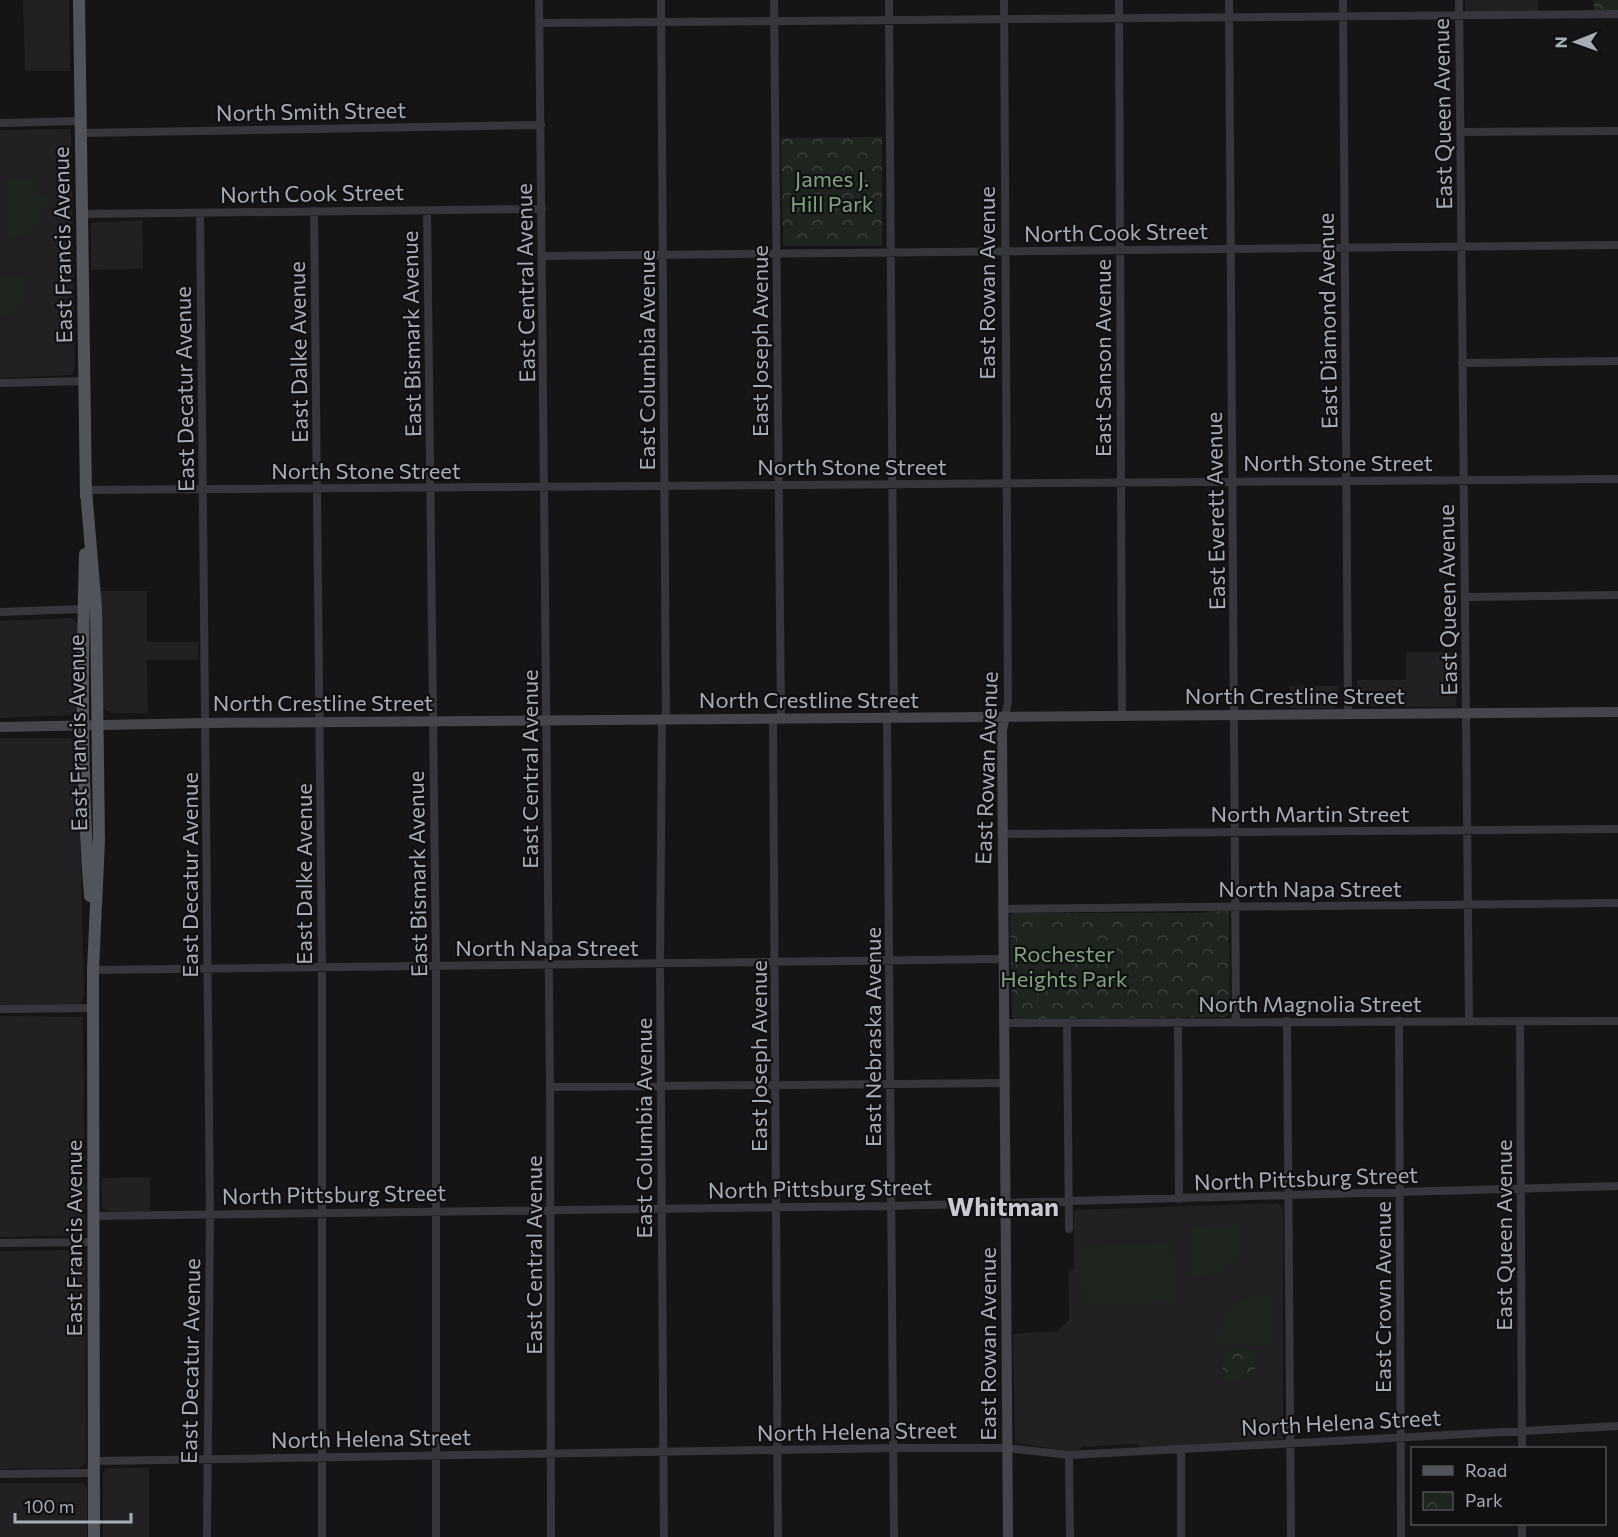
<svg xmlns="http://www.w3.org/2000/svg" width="1618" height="1537" font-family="Commissioner,sans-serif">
	<defs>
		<pattern id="park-crowns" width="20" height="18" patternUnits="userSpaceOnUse" patternTransform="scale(1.5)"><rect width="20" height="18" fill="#1d251e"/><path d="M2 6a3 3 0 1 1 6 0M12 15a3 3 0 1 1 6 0" fill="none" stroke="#3b423c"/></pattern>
	</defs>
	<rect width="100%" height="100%" fill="#151517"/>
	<path fill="#212124" d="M 23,0 L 69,0 L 70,71 L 25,71 Z
		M 1465,0 L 1538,0 L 1538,11 L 1465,11 Z
		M 69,129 L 71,132 L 75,371 L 72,375 L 0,378 L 0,130 Z
		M 142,220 L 143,269 L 91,270 L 91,223 Z
		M 99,591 L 147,591 L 147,642 L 198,642 L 198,660 L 147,660 L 148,713 L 111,713 L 103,708 Z
		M 71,618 L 78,624 L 77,710 L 70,715 L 0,718 L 0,621 Z
		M 1406,652 L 1458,652 L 1456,705 L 1451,707 L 1359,706 L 1357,680 L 1406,680 Z
		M 1289,686 L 1339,686 L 1338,704 L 1334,708 L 1289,708 Z
		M 0,738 L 70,738 L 78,743 L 84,994 L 82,1002 L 78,1004 L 0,1005 Z
		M 0,1016 L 83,1017 L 85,1231 L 83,1235 L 0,1237 Z
		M 150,1177 L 150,1211 L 107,1211 L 102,1208 L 102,1178 Z
		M 1277,1203 L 1283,1207 L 1283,1439 L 1142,1448 L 1137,1444 L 1082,1447 L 1078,1451 L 1068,1451 L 1015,1443 L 1013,1334 L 1057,1331 L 1069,1320 L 1068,1271 L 1074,1270 L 1074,1210 Z
		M 79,1250 L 85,1258 L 86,1463 L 79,1468 L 0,1469 L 0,1251 Z
		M 108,1468 L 149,1468 L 149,1537 L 103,1537 L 103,1473 Z
		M 0,1483 L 83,1483 L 87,1488 L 87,1537 L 0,1537 Z"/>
	<path fill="url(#park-crowns)" d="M 1594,0 L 1618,0 L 1618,10 L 1594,10 Z
		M 882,137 L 882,246 L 783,246 L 781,138 Z
		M 1216,910 L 1229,911 L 1230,1014 L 1226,1017 L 1017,1019 L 1012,1016 L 1010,916 L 1013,913 L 1200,913 Z
		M 1223,1349 L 1260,1349 L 1260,1365 L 1237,1381 L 1223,1381 Z"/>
	<path fill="#1d251e" d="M 36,178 L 36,196 L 48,196 C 47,219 29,237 7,239 L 6,179 Z
		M 0,277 L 29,277 C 29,296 17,311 0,318 Z
		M 1080,927 C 1082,968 1066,987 1024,987 L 1024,931 Z
		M 1244,1225 C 1245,1265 1228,1275 1190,1278 L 1189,1226 Z
		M 1172,1242 L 1175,1302 L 1084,1305 L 1082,1246 Z
		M 1272,1293 L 1272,1345 L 1216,1345 C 1219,1311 1239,1296 1272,1293 Z"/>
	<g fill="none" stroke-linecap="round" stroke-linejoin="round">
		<path stroke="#36373c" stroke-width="8" d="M 539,0 L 550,1087 L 551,1537
			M 661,0 L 666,719
			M 774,0 L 781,718
			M 889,0 L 894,717
			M 1004,0 L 1008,702 L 1005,716
			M 1119,0 L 1122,716
			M 1229,0 L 1236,1021
			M 1343,0 L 1348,714
			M 1459,0 L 1469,1020
			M 540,23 L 1618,14
			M 0,123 L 81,121
			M 1461,132 L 1618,131
			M 81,133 L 541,125
			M 427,210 L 436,966 L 436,1537
			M 314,211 L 322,967 L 322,1537
			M 200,213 L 210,1215 L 207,1537
			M 83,214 L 542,209
			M 542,256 L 1618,245
			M 1462,363 L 1618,361
			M 0,383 L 86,381
			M 86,490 L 1618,479
			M 1466,597 L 1618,595
			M 0,612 L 83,609
			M 887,717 L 894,1537
			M 773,718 L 778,1537
			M 662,719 L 660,964 L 664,1537
			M 1002,834 L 1618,829
			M 1002,909 L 1618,903
			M 93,970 L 1002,959
			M 0,1009 L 93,1008
			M 1287,1021 L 1291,1537
			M 1399,1021 L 1401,1537
			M 1178,1022 L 1179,1199
			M 1520,1022 L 1522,1448
			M 1003,1023 L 1618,1021
			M 1067,1023 L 1069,1229
			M 550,1087 L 1004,1083
			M 95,1216 L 891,1206 L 1618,1186
			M 0,1243 L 94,1242
			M 1181,1449 L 1181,1537
			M 1069,1455 L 1070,1537
			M 95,1461 L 894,1448 L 1007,1448 L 1069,1455 L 1618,1426
			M 0,1474 L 93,1473
			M 1522,1524 L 1522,1537"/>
		<path stroke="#44464c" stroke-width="10" d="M 1005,716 L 1002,730 L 1008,1537
			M 0,727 L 206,723 L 1618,712"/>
		<path stroke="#52545b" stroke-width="12" d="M 79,0 L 86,497
			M 86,490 L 96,609 L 99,840 L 93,970 L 94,1537
			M 85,554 C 82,668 81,782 90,896"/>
	</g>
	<g text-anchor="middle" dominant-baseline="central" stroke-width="4.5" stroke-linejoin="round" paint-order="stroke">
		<g font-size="22" fill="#a7adb7" stroke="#101012">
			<text transform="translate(311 111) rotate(-1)">North Smith Street</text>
			<text transform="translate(1442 114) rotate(-91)">East Queen Avenue</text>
			<text transform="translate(312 193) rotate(-1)">North Cook Street</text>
			<text transform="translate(1116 232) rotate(-1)">North Cook Street</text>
			<text transform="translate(62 245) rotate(-91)">East Francis Avenue</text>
			<text transform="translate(525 283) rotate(-91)">East Central Avenue</text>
			<text transform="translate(986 283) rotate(-90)">East Rowan Avenue</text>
			<text transform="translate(1327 321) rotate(-91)">East Diamond Avenue</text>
			<text transform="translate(411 334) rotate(-91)">East Bismark Avenue</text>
			<text transform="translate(759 341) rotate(-90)">East Joseph Avenue</text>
			<text transform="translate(298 352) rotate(-91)">East Dalke Avenue</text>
			<text transform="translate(1102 358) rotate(-90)">East Sanson Avenue</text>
			<text transform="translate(646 360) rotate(-90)">East Columbia Avenue</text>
			<text transform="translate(184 389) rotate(-91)">East Decatur Avenue</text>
			<text x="1338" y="462">North Stone Street</text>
			<text x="852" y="466">North Stone Street</text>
			<text x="366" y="470">North Stone Street</text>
			<text transform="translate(1215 511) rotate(-91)">East Everett Avenue</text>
			<text transform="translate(1447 600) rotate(-91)">East Queen Avenue</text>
			<text x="1295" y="695">North Crestline Street</text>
			<text x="809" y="699">North Crestline Street</text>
			<text x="323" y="702">North Crestline Street</text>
			<text transform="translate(77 733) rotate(-91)">East Francis Avenue</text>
			<text transform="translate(986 768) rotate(-88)">East Rowan Avenue</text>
			<text transform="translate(529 769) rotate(-90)">East Central Avenue</text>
			<text x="1310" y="813">North Martin Street</text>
			<text transform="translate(303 874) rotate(-90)">East Dalke Avenue</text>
			<text transform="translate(417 874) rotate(-91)">East Bismark Avenue</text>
			<text transform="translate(189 875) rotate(-90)">East Decatur Avenue</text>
			<text x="1310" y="888">North Napa Street</text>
			<text x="547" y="947">North Napa Street</text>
			<text x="1310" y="1003">North Magnolia Street</text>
			<text transform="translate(872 1037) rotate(-90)">East Nebraska Avenue</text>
			<text transform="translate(758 1056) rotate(-90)">East Joseph Avenue</text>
			<text transform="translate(643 1128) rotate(-90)">East Columbia Avenue</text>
			<text transform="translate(1306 1178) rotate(-2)">North Pittsburg Street</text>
			<text transform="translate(820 1188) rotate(-1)">North Pittsburg Street</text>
			<text transform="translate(334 1194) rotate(-1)">North Pittsburg Street</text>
			<text transform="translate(1503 1235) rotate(-90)">East Queen Avenue</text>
			<text transform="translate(73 1238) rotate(-90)">East Francis Avenue</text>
			<text transform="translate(533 1255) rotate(-90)">East Central Avenue</text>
			<text transform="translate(1382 1297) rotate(-90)">East Crown Avenue</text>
			<text transform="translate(987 1344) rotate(-90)">East Rowan Avenue</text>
			<text transform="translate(190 1361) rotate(-89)">East Decatur Avenue</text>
			<text transform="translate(1341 1422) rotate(-3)">North Helena Street</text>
			<text transform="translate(857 1431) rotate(-1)">North Helena Street</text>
			<text transform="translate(371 1438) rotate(-1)">North Helena Street</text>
		</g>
		<g font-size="22" fill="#7ea27e" stroke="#101012">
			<text x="832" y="178">James J.<tspan x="832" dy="25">Hill Park</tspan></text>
			<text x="1064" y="953">Rochester<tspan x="1064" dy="25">Heights Park</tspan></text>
		</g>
		<g font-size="26" font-weight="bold" fill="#c8cbd3" stroke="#101012">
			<text x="1003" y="1205">Whitman</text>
		</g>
	</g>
	<rect x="1411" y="1447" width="195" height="78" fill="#101012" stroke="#4c4f54" stroke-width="1.5"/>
	<rect x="1423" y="1466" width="30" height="9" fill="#52545b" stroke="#4c4f54" stroke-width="1.5"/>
	<text x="1465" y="1477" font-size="18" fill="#a7adb7">Road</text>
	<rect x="1423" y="1492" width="30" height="18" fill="url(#park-crowns)" stroke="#4c4f54" stroke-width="1.5"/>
	<text x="1465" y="1507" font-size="18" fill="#a7adb7">Park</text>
	<g transform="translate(1576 42) rotate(269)" stroke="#101012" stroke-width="4.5" paint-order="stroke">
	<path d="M0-4.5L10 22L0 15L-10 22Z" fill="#a7adb7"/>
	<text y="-9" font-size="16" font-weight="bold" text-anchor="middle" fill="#a7adb7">N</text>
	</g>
	<path d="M15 1513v9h116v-9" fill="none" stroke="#a7adb7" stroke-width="3"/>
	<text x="24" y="1513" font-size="18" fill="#a7adb7" stroke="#101012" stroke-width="4.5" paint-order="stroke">100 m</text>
</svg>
